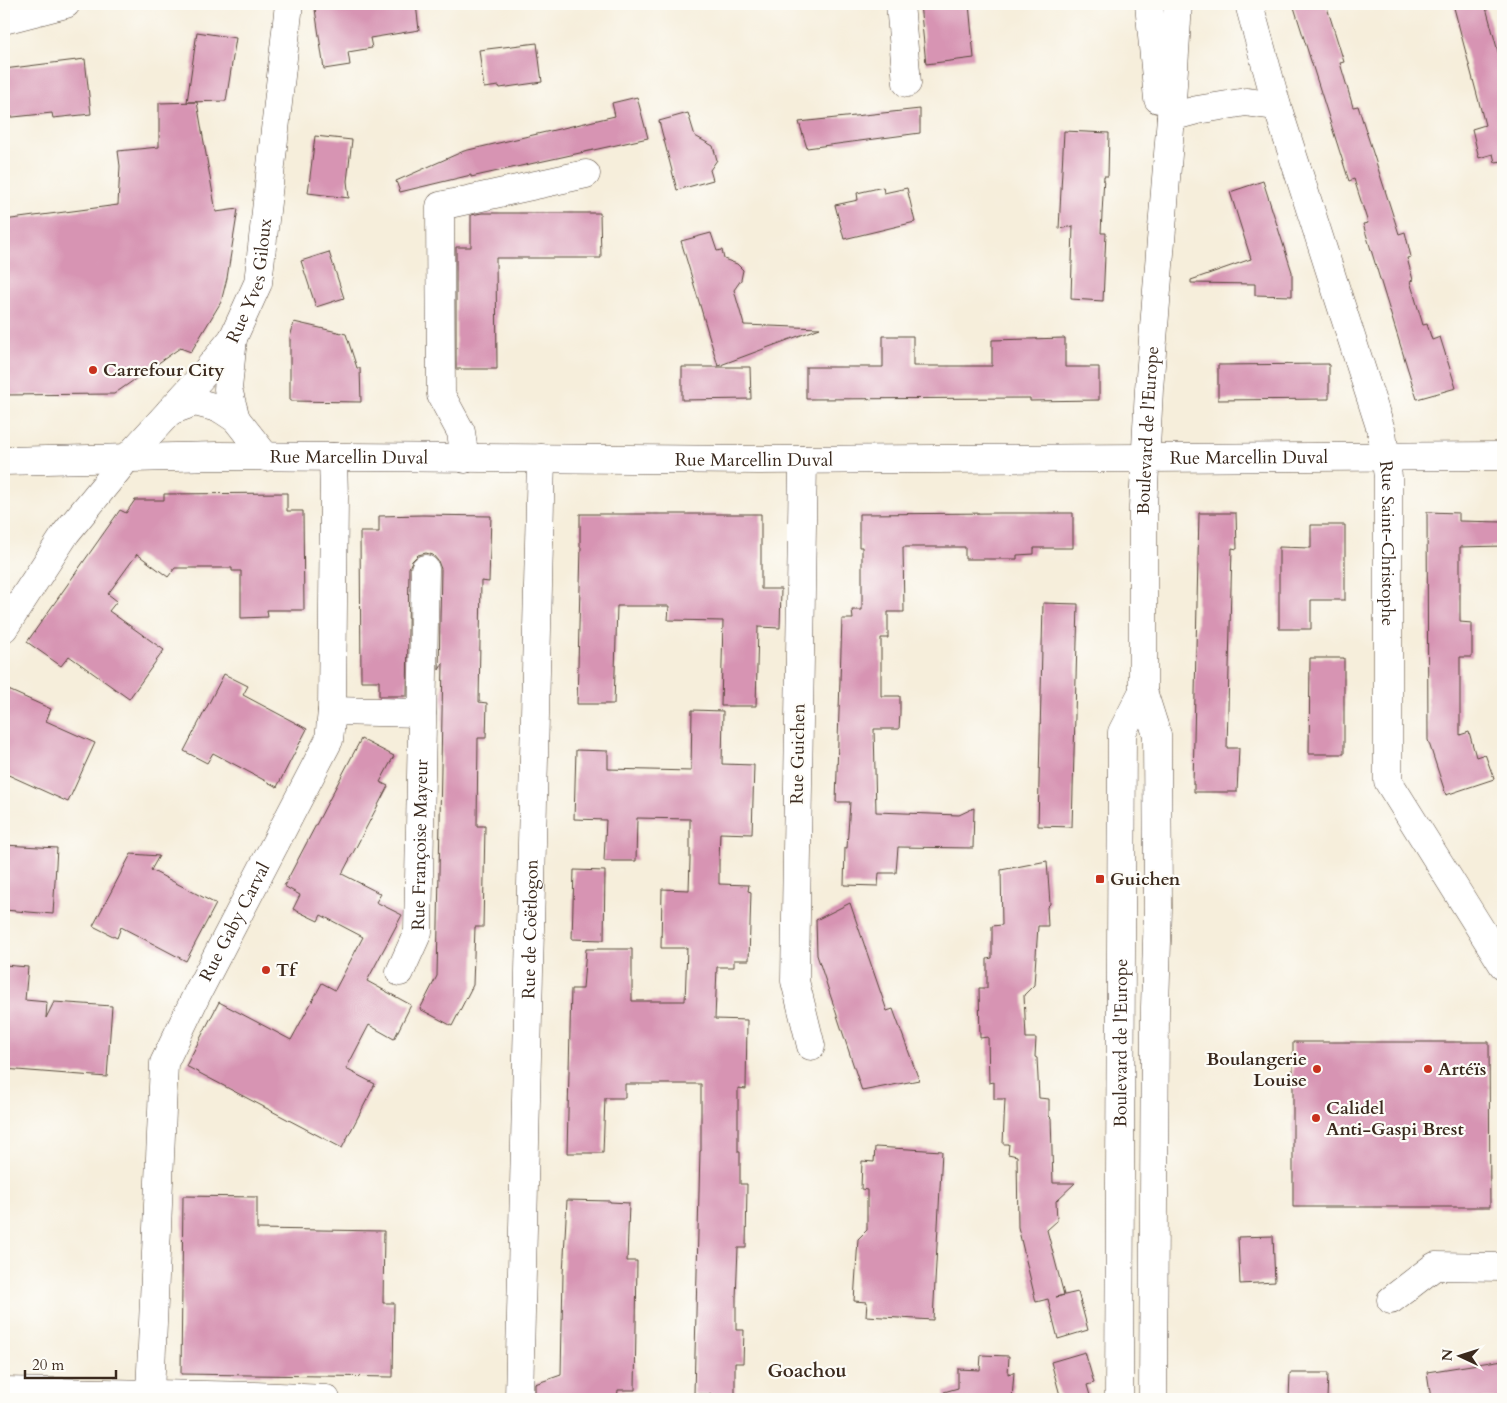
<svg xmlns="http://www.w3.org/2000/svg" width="1507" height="1403" font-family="Cardo,serif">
	<rect width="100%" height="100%" fill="#fdfcf7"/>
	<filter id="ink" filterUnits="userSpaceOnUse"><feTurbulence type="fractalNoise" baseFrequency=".02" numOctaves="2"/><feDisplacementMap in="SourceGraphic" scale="10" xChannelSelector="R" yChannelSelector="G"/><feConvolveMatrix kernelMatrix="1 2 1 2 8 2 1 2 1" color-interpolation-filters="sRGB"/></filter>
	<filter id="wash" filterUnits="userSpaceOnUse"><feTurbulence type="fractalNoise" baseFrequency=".0096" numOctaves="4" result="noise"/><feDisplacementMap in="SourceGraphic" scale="20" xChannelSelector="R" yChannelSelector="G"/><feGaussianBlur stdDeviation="1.12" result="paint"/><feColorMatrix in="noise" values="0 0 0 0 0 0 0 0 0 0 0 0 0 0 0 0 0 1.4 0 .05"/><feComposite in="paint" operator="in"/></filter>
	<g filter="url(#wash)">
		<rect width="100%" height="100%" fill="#f6eedb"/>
		<g id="blocks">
			<path fill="#d794b3" d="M 353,4 L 416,4 L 419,30 L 370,38 L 372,48 L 348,52 L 350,65 L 324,69 L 315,9 Z
				M 920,4 L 969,4 L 974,58 L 926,64 Z
				M 1293,4 L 1326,4 L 1344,62 L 1340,63 L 1353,107 L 1358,106 L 1399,234 L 1405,232 L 1411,257 L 1407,258 L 1413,280 L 1410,281 L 1423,325 L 1427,324 L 1432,340 L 1440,337 L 1456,388 L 1417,399 L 1363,224 L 1368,223 L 1354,179 L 1349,181 Z
				M 1453,4 L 1485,4 L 1503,70 L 1503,161 L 1495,162 L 1493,154 L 1479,158 L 1472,129 L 1485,125 Z
				M 197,32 L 236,38 L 226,101 L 187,102 Z
				M 537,43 L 542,82 L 500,88 L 499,86 L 484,88 L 479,50 Z
				M 85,59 L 91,114 L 53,118 L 52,113 L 4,118 L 4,69 Z
				M 637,97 L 648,138 L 471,177 L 471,175 L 400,192 L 396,181 L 464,151 L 615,116 L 612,103 Z
				M 197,102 L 216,212 L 238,209 L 227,278 L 221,302 L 191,352 L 180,348 L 114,394 L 4,395 L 4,220 L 118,205 L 120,166 L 118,151 L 159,147 L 159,103 Z
				M 920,109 L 920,133 L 807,148 L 799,122 Z
				M 688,113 L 695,136 L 713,146 L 717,160 L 710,170 L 713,180 L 677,190 L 659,121 Z
				M 1064,131 L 1109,133 L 1108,176 L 1104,176 L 1101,233 L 1106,233 L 1103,301 L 1071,299 L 1073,226 L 1059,229 Z
				M 315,136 L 352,140 L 347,181 L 349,198 L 308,193 Z
				M 1263,181 L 1292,272 L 1292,296 L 1255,295 L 1255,284 L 1191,283 L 1191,280 L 1251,259 L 1230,192 Z
				M 883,187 L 884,193 L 907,188 L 915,222 L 844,239 L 835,205 L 858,200 L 857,193 Z
				M 482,213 L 600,213 L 601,258 L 496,258 L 497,369 L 456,369 L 456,247 L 471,247 L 471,215 Z
				M 711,233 L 717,251 L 722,250 L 724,259 L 737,264 L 743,270 L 741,280 L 734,290 L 744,325 L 820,328 L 718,366 L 681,241 Z
				M 329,252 L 344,298 L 316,307 L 301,261 Z
				M 294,322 L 346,334 L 357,368 L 360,368 L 361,402 L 290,401 L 290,338 Z
				M 883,336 L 913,336 L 913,366 L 992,366 L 992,340 L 1065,338 L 1065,367 L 1099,367 L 1099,400 L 1030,401 L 1030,398 L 806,399 L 806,367 L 883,367 Z
				M 1329,364 L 1329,399 L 1218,400 L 1218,365 Z
				M 682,367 L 750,367 L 751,399 L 682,400 Z
				M 287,493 L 287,511 L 303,511 L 304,610 L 267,610 L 268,617 L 241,618 L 241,571 L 232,571 L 232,568 L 175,568 L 168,577 L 137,554 L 108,594 L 117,601 L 109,611 L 164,650 L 129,699 L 69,656 L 61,666 L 27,642 L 120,510 L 126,513 L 135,500 L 164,500 L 164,494 Z
				M 1427,512 L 1459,513 L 1459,521 L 1503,522 L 1503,546 L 1460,547 L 1460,622 L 1472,623 L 1472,657 L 1460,657 L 1460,735 L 1469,732 L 1476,757 L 1485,754 L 1494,779 L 1446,795 L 1428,740 Z
				M 999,513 L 1073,513 L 1073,548 L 1034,548 L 1034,554 L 1017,555 L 1017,559 L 965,559 L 965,547 L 903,547 L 904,612 L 888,612 L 888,638 L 881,638 L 881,696 L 900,696 L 900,713 L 899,729 L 874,729 L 876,812 L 959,815 L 974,808 L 973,848 L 898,847 L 896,873 L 879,873 L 878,886 L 844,885 L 845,848 L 847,848 L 850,802 L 836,802 L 842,619 L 853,619 L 852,610 L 862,610 L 862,547 L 859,547 L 859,514 Z
				M 1199,513 L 1236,513 L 1237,549 L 1232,548 L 1227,748 L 1239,748 L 1237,792 L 1194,792 L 1194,784 L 1193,784 Z
				M 580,514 L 761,514 L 761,589 L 781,589 L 780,628 L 758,627 L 756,706 L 721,706 L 723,621 L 668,620 L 669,606 L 617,606 L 614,704 L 577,704 L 581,547 L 580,547 Z
				M 422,515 L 491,516 L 489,582 L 481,581 L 479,702 L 487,703 L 486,738 L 478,738 L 477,826 L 485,826 L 483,927 L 475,927 L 473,985 L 452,1026 L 420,1009 L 437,976 L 443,663 L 439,670 L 441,569 L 438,561 L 433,555 L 426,553 L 418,555 L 412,561 L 409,568 L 407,696 L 379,696 L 379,681 L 361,681 L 360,532 L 379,532 L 379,516 Z
				M 1311,525 L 1345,525 L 1345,600 L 1311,600 L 1311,629 L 1279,629 L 1279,547 L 1311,548 Z
				M 1043,603 L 1078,604 L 1072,827 L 1038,826 Z
				M 1310,658 L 1344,658 L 1344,754 L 1309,754 Z
				M 224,674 L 248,686 L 243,695 L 307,729 L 277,787 L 213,753 L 207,763 L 184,751 Z
				M 4,688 L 51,709 L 46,721 L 95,743 L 68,802 L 4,773 Z
				M 692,710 L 723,711 L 722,764 L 754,765 L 752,834 L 720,833 L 719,861 L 719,884 L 749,885 L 748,891 L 751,892 L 749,960 L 734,960 L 734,967 L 717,967 L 715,1019 L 747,1020 L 746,1089 L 738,1088 L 738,1152 L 740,1152 L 740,1184 L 747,1184 L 746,1248 L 738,1248 L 736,1298 L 736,1330 L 744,1330 L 743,1363 L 735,1363 L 735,1395 L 694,1394 L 700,1151 L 701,1151 L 701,1084 L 625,1084 L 625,1098 L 605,1098 L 603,1153 L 567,1153 L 571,989 L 583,989 L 586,949 L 632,949 L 632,1001 L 685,1001 L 687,948 L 661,948 L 662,889 L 689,890 L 690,860 L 690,819 L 637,818 L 636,861 L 604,861 L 606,820 L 574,819 L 576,750 L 608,751 L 608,769 L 691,771 Z
				M 361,739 L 394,756 L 380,782 L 388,786 L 342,874 L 381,894 L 376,902 L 402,915 L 367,981 L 411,1005 L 394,1039 L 369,1025 L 346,1069 L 375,1084 L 342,1148 L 186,1066 L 219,1002 L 291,1040 L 322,983 L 335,990 L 363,937 L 321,915 L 318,921 L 293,909 L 300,895 L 284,886 Z
				M 4,845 L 57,848 L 53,914 L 4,910 Z
				M 131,854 L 159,856 L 151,870 L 216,904 L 186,961 L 121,927 L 117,938 L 93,926 Z
				M 1047,861 L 1050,904 L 1047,907 L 1048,926 L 1038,926 L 1034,985 L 1024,995 L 1026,1038 L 1036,1038 L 1035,1057 L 1037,1058 L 1039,1098 L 1049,1099 L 1049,1116 L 1051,1118 L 1053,1183 L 1075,1183 L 1056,1201 L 1057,1221 L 1047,1230 L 1064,1295 L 1056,1297 L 1078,1292 L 1088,1330 L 1058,1339 L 1048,1299 L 1036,1302 L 1018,1227 L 1017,1156 L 1008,1154 L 1009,1144 L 1003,1144 L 1005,1099 L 994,1099 L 994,1082 L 989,1083 L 988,1037 L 980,1038 L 979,988 L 987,988 L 987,959 L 992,958 L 992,926 L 1002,925 L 1001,870 Z
				M 574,870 L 605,871 L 604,940 L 572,939 Z
				M 850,903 L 887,1011 L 893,1009 L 919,1080 L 862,1091 L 817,955 L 816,920 Z
				M 4,965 L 28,967 L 25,1000 L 47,1002 L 46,1018 L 54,1002 L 112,1006 L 107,1077 L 4,1069 Z
				M 1293,1042 L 1489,1042 L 1490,1207 L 1293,1207 Z
				M 875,1147 L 942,1151 L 933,1320 L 866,1316 L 867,1302 L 854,1301 L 858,1239 L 867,1230 L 867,1190 L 861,1189 L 862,1161 L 874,1162 Z
				M 183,1196 L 257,1197 L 257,1229 L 384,1231 L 383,1303 L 394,1303 L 393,1377 L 181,1374 Z
				M 567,1200 L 610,1201 L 610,1202 L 629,1203 L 627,1261 L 637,1261 L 635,1390 L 618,1390 L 617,1399 L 535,1399 L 535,1384 L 561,1375 L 563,1274 Z
				M 1273,1236 L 1275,1282 L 1240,1284 L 1238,1237 Z
				M 1085,1352 L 1094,1383 L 1087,1385 L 1091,1399 L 1061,1399 L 1051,1362 Z
				M 981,1355 L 1009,1356 L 1008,1374 L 1014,1372 L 1012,1399 L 945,1399 L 944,1392 L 958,1388 L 958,1369 L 980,1370 Z
				M 1503,1360 L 1503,1399 L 1431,1399 L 1427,1372 Z
				M 1290,1373 L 1328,1373 L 1327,1399 L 1289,1399 Z"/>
		</g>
	</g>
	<g filter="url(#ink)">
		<use href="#blocks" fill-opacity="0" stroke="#57473a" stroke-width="1"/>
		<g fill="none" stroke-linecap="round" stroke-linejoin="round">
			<g stroke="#57473a" stroke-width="29">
				<g id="minor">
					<path d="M 900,4 L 907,83"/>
					<path id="s1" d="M 1249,4 L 1277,106 L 1382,433 L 1388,477 L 1388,781 L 1503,965"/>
					<path d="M 4,20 L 66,4"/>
					<path d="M 1171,117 L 1197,110 L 1246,102 L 1277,106"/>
					<path d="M 233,338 L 228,389 L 236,419"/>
					<path d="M 170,411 L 195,402 L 221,409 L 236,419 L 266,457"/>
					<path d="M 465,459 L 461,432 L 441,395 L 440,206 L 586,174"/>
					<path d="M 803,460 L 795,981 L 811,1046"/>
					<path id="s2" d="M 4,628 L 66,533 L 128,457 L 204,374 L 233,338 L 258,283 L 289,4"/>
					<path d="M 332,711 L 422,713"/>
					<path id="s3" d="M 400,972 L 418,932 L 425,569"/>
					<path d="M 1391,1300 L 1435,1266 L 1503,1267"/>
					<path d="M 4,1391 L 255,1396 L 326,1399"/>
					<path id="s4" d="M 150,1394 L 164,1063 L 198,992 L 329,740 L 332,711 L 334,497 L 333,457"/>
					<path id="s5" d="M 519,1399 L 541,458"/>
				</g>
			</g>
			<g stroke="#57473a" stroke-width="29">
				<g id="major">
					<path d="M 1149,4 L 1158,99"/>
					<path id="s6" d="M 4,461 L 217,456 L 758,460 L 1503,456"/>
					<path id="s7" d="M 1119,1399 L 1122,732 L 1143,691"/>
					<path id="s8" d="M 1153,1399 L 1155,1007 L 1158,908 L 1157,735 L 1143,691 L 1143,507 L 1149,389 L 1171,117 L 1178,4"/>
				</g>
			</g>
			<use href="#minor" stroke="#fff" stroke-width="28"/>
			<use href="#major" stroke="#fff" stroke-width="28"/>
		</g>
	</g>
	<g fill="#c8321e" stroke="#fdfcf7" stroke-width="2">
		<circle cx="93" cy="370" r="5"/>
		<rect x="1095" y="874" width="10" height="10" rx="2.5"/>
		<circle cx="266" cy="970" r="5"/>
		<circle cx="1317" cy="1069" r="5"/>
		<circle cx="1428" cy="1069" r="5"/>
		<circle cx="1316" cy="1118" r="5"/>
	</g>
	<g text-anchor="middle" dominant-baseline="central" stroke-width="4.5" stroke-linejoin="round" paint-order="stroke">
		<g font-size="18" fill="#3b2a1e" stroke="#fdfcf7">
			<text stroke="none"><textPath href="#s2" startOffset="431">Rue Yves Giloux</textPath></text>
			<text stroke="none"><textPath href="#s8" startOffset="971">Boulevard de l'Europe</textPath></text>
			<text stroke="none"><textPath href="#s6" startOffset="1245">Rue Marcellin Duval</textPath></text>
			<text stroke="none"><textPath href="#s6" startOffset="345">Rue Marcellin Duval</textPath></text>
			<text stroke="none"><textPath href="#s6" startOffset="750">Rue Marcellin Duval</textPath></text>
			<text stroke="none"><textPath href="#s1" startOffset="560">Rue Saint-Christophe</textPath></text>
			<text transform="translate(798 754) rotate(-89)">Rue Guichen</text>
			<text stroke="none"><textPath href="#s3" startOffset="131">Rue Françoise Mayeur</textPath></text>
			<text stroke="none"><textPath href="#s4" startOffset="489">Rue Gaby Carval</textPath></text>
			<text stroke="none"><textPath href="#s5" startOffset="470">Rue de Coëtlogon</textPath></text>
			<text stroke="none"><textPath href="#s7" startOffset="356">Boulevard de l'Europe</textPath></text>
		</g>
		<g font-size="18" font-weight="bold" fill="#3b2a1e" stroke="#fdfcf7" text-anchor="start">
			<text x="103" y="370">Carrefour City</text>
			<text x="1110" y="879">Guichen</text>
			<text x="276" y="970">Tf</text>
			<text x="1307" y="1059" text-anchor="end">Boulangerie<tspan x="1307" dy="21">Louise</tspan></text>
			<text x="1438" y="1069">Artéïs</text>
			<text x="1326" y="1108">Calidel<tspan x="1326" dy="21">Anti-Gaspi Brest</tspan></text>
		</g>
		<g font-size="19" font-weight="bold" fill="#3b2a1e" stroke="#fdfcf7">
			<text x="807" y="1371">Goachou</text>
		</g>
	</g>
	<rect width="1507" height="1403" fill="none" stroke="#fdfcf7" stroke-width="20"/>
	<g transform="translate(1460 1356) rotate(274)" stroke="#fdfcf7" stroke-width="4" paint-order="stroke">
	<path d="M0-4L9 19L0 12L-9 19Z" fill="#3b2a1e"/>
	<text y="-8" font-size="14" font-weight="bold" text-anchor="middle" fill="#3b2a1e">N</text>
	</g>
	<path d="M25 1370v8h91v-8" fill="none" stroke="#3b2a1e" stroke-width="2.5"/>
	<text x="32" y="1370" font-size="15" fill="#3b2a1e" stroke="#fdfcf7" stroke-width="4" paint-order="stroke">20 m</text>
</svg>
